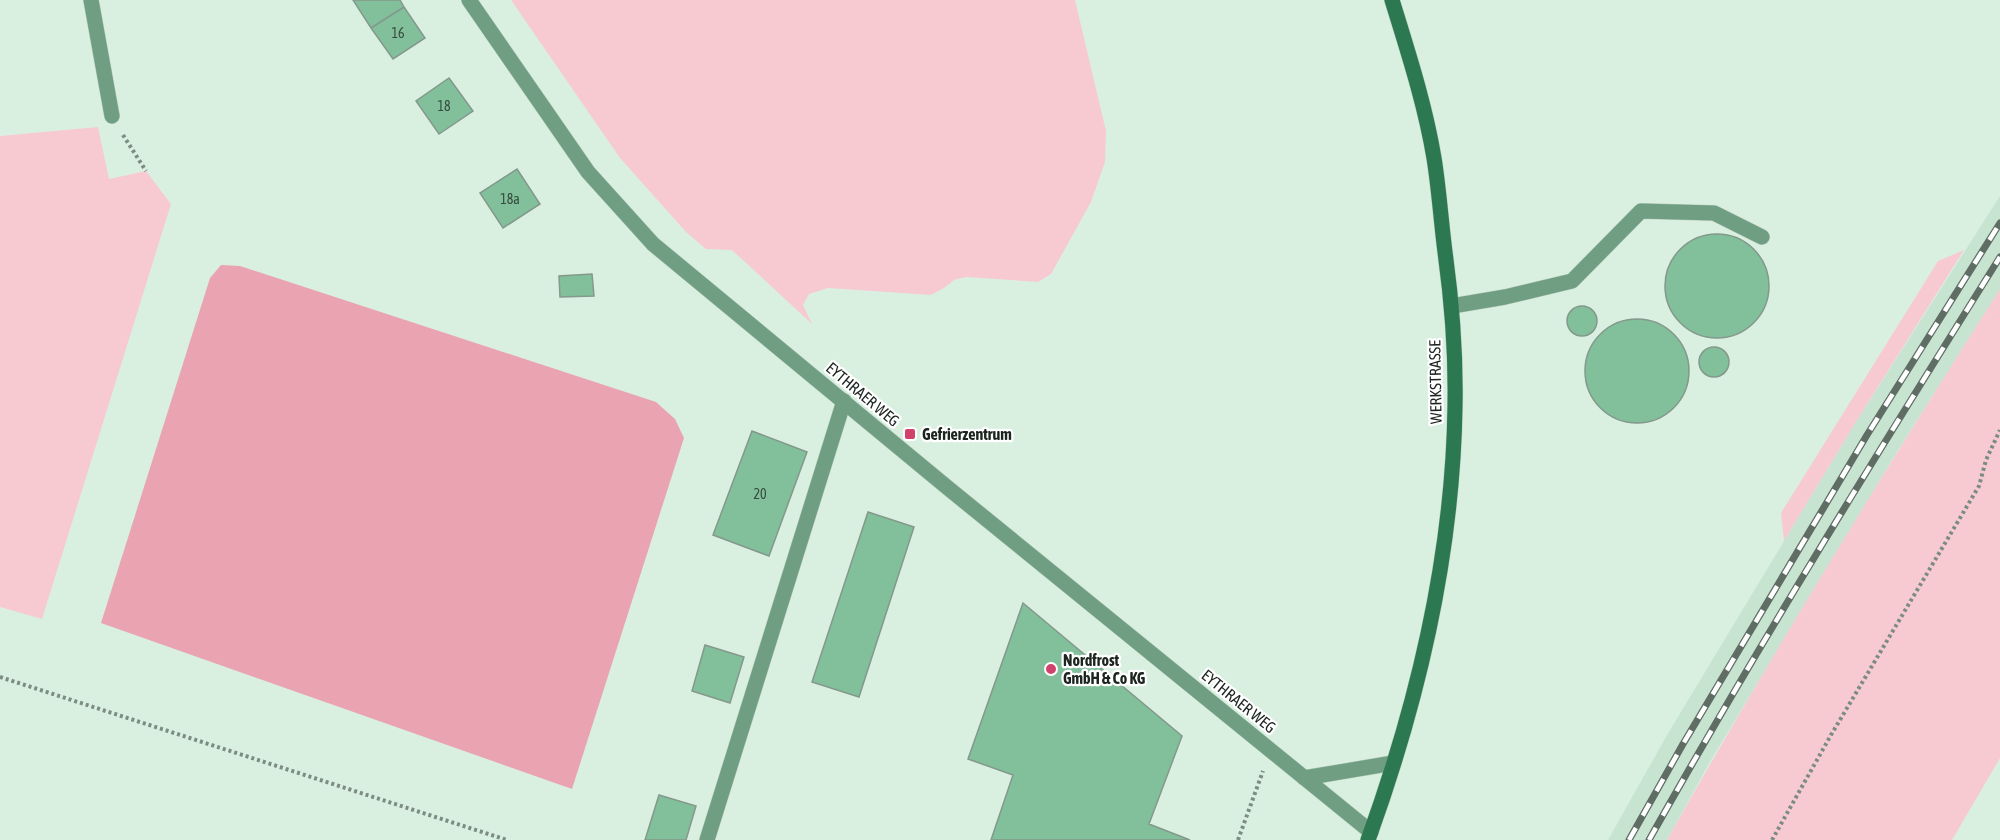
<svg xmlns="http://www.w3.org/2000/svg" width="2000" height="840" font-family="'Asap Condensed',sans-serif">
	<rect width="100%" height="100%" fill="#d9f0e1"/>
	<path fill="#c7e4d1" d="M 2000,196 L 2000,289 L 1897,452 L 1711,760 L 1667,840 L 1608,840 L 1667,735 L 1854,425 Z"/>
	<path fill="#f7cad2" d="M 511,0 L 1075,0 L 1106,131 L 1105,162 L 1091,202 L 1051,274 L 1038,282 L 966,277 L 954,280 L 944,288 L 931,295 L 828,288 L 809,294 L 803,305 L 812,324 L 732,250 L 706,249 L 686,232 L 620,158 Z
		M 98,127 L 109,179 L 146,171 L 171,204 L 42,619 L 0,607 L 0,136 Z
		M 1964,250 L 1854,425 L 1784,541 L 1781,513 L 1938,261 Z
		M 2000,289 L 2000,758 L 1952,840 L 1667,840 C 1772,653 1885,470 2000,289 Z"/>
	<path fill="#eaa4b1" d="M 221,265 L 240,266 L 656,402 L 675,419 L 684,438 L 572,789 L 101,623 L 210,278 Z"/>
	<path fill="#81c09b" stroke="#84988b" stroke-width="1.5" d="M 353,0 L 400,0 L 404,7 L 371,28 Z
		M 404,7 L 425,38 L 393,59 L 371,28 Z
		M 449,78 L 473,111 L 439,134 L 416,101 Z
		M 517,169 L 540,204 L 503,228 L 480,193 Z
		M1665 286a52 52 0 1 1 104 0a52 52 0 1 1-104 0Z
		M 592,274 L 594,296 L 560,297 L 559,276 Z
		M1567 321a15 15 0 1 1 30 0a15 15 0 1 1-30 0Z
		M1585 371a52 52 0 1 1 104 0a52 52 0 1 1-104 0Z
		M1699 362a15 15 0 1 1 30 0a15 15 0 1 1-30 0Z
		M 752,431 L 807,452 L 769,556 L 713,535 Z
		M 868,512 L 914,527 L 859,697 L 812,682 Z
		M 1023,603 L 1182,736 L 1149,824 L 1190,840 L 991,840 L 1013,775 L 968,759 Z
		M 705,645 L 744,657 L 730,703 L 692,691 Z
		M 659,795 L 696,806 L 686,840 L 645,840 Z"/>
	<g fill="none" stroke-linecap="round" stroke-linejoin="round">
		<g stroke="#b7cbbe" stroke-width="16">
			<path id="lane" d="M 1452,306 L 1505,297 L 1572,281 L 1641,211 L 1714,213 L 1762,237
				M 707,840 L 844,401"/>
		</g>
		<g stroke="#b7cbbe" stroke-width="16">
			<path id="street" d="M 91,0 L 112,116
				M 469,0 L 588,172 L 653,244 L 948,488 L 1371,832
				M 1304,778 L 1393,763"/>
		</g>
		<g stroke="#b7cbbe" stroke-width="16">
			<path id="secondary" d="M 1368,840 C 1418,702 1453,554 1455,406 C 1456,355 1452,303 1445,252 C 1441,221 1439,189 1434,158 C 1425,104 1408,52 1392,0"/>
		</g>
		<path stroke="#7d8c82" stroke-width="4" stroke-dasharray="3 3" stroke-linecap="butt" d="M 123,135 L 146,171
			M 0,677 L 507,840
			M 1238,840 L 1263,771
			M 1772,840 L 1831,735 L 1979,486 L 1986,460 L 2000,430"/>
		<use href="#lane" stroke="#709e82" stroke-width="15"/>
		<use href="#street" stroke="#709e82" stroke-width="15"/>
		<use href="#secondary" stroke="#2c7851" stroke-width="15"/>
		<g stroke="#606d65" stroke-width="7">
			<path id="rail" d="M 1629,840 L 1683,744 L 1867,435 L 2000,223
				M 1649,840 C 1760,642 1880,449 2000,257"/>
		</g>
		<use href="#rail" stroke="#fff" stroke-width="4.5" stroke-dasharray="14" stroke-linecap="butt"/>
	</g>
	<g fill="#d0426c" stroke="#fff" stroke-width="2">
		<rect x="904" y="428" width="12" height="12" rx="3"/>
		<circle cx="1051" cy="669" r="6"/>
	</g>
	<g text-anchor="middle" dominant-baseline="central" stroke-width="4.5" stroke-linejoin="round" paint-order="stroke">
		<g font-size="14" fill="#364c3f">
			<text x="398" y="33">16</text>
			<text x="444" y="106">18</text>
			<text x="510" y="199">18a</text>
			<text x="760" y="494">20</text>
		</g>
		<g font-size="16" fill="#1d2520" stroke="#fff">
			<text transform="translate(1435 382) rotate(-91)">WERKSTRASSE</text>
			<text transform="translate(863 394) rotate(40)">EYTHRAER WEG</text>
			<text transform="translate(1239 701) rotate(39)">EYTHRAER WEG</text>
		</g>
		<g font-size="16" font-weight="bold" fill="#1d2520" stroke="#fff" text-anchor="start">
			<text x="922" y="434">Gefrierzentrum</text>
			<text x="1063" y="660">Nordfrost<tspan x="1063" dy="18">GmbH &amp; Co KG</tspan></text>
		</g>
	</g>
</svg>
